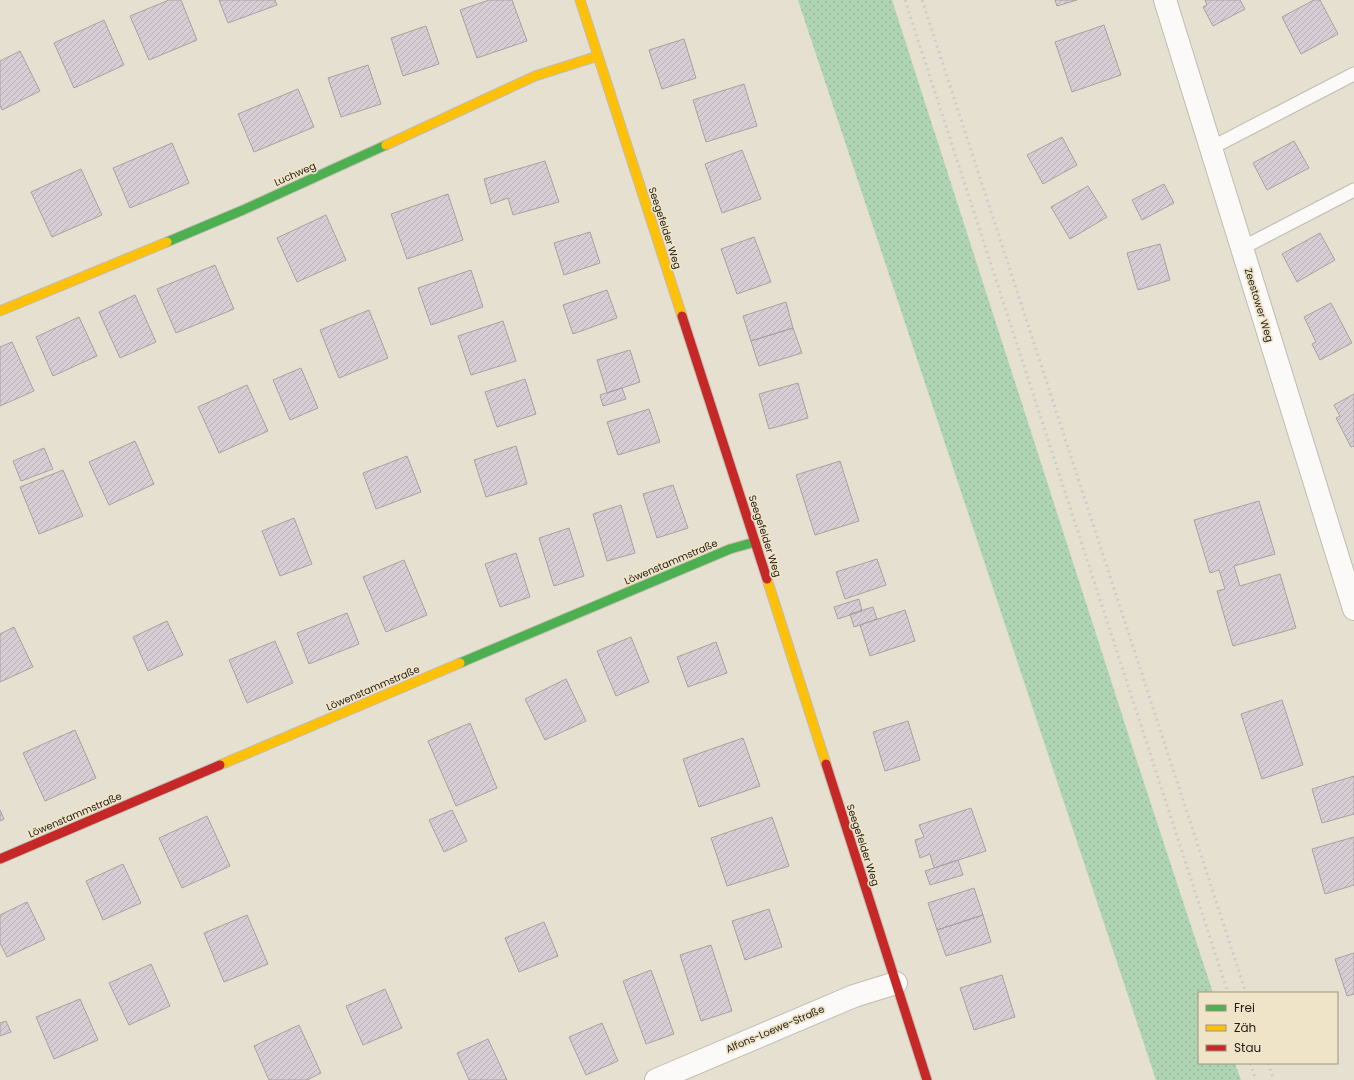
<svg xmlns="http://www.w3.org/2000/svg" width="1354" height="1080" font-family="Poppins,sans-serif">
	<defs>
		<pattern id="grass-dots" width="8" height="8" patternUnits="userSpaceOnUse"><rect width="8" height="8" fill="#aed4b3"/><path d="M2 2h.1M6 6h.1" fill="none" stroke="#95b699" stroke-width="1.8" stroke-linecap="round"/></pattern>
		<pattern id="building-hatch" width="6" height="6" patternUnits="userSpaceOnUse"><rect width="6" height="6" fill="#d7cdd4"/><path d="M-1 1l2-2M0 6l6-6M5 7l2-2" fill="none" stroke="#b8b0b5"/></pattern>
	</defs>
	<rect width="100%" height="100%" fill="#e6e0d1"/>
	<path fill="url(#grass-dots)" d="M 798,0 L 892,0 L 1134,752 L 1213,993 L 1199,993 L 1199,1063 L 1235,1063 L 1241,1080 L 1156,1080 Z"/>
	<path fill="url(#building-hatch)" stroke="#a7a2a0" d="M 169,0 L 181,0 L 197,40 L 149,60 L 130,16 Z
		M 219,0 L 275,0 L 277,5 L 228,23 Z
		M 489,0 L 512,0 L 527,41 L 477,58 L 460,10 Z
		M 1055,0 L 1077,0 L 1057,6 Z
		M 1205,0 L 1240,0 L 1245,9 L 1213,26 L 1203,7 L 1207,5 Z
		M 1314,0 L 1320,0 L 1338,34 L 1301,54 L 1282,17 Z
		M 104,20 L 124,65 L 74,88 L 54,43 Z
		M 1104,25 L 1121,75 L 1072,92 L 1055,42 Z
		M 426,26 L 439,64 L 403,76 L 391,38 Z
		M 684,39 L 696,78 L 662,89 L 649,50 Z
		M 20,51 L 40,91 L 2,110 L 0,105 L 0,61 Z
		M 368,65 L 381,104 L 341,117 L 328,78 Z
		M 744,84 L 757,126 L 706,142 L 693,100 Z
		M 298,89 L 314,127 L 254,152 L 238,114 Z
		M 1062,137 L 1077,165 L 1043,184 L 1027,155 Z
		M 1294,141 L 1309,168 L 1267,190 L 1253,163 Z
		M 172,143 L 189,183 L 130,208 L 113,168 Z
		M 742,150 L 761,199 L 722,213 L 705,164 Z
		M 545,161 L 559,202 L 513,215 L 508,198 L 491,204 L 484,179 Z
		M 81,169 L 102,215 L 52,237 L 31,192 Z
		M 1164,184 L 1174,203 L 1142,220 L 1132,200 Z
		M 1088,186 L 1107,217 L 1070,239 L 1051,207 Z
		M 448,194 L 463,240 L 407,259 L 391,214 Z
		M 326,215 L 346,260 L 297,282 L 277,238 Z
		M 590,232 L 600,263 L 564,275 L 554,243 Z
		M 1320,233 L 1335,260 L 1297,282 L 1282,254 Z
		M 754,237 L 771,282 L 737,294 L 721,249 Z
		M 1160,244 L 1170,280 L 1138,290 L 1127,253 Z
		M 215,265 L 234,309 L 176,333 L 157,289 Z
		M 471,270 L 483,307 L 431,325 L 418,288 Z
		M 607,290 L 617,318 L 573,334 L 563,305 Z
		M 135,295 L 156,342 L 120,358 L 99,312 Z
		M 786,302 L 793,328 L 751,341 L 743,316 Z
		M 1331,303 L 1352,343 L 1320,360 L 1312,344 L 1316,342 L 1304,317 Z
		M 369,310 L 388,358 L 339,378 L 320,330 Z
		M 79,317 L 97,356 L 53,376 L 36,337 Z
		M 503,321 L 516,361 L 471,375 L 458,336 Z
		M 793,328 L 802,353 L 759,366 L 751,341 Z
		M 12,342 L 34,391 L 0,406 L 0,347 Z
		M 630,350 L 640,382 L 607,393 L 597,360 Z
		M 301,368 L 318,408 L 290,420 L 273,380 Z
		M 525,379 L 536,414 L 497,427 L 485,392 Z
		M 798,383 L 808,418 L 769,429 L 759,394 Z
		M 247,385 L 268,431 L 219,453 L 198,407 Z
		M 622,388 L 626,399 L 603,406 L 600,395 Z
		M 1354,394 L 1354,446 L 1351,447 L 1336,418 L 1340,416 L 1334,405 Z
		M 649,409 L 660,442 L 618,455 L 607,422 Z
		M 135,441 L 154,484 L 109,505 L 89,462 Z
		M 516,446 L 527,484 L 486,497 L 474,460 Z
		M 44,448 L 53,469 L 21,481 L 13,461 Z
		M 407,456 L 421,492 L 376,509 L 363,473 Z
		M 840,461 L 859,521 L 815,535 L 796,475 Z
		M 63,470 L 83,516 L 39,534 L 20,487 Z
		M 673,485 L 688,528 L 657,538 L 643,494 Z
		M 1259,501 L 1275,554 L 1234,566 L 1240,586 L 1280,574 L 1296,628 L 1233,646 L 1217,591 L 1225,589 L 1219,570 L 1210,573 L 1194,520 Z
		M 621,505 L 635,553 L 607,561 L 593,514 Z
		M 294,518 L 312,564 L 280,576 L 262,531 Z
		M 569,528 L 584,576 L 554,586 L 539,538 Z
		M 516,553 L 530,597 L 500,607 L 485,564 Z
		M 877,559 L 886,585 L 845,599 L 836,572 Z
		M 404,560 L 427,615 L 386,632 L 363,577 Z
		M 859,599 L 862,611 L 838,619 L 834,607 Z
		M 873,607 L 877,619 L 854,627 L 850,614 Z
		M 905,610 L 915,641 L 870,656 L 860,625 Z
		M 347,613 L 359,644 L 309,664 L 297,633 Z
		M 167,621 L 183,655 L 148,671 L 133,637 Z
		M 14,627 L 33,667 L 0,682 L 0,634 Z
		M 631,637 L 649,682 L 616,696 L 597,651 Z
		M 275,641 L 293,683 L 247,703 L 229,660 Z
		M 716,642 L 727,673 L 688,687 L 677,657 Z
		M 566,679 L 586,721 L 545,740 L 525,699 Z
		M 1282,700 L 1303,765 L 1262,779 L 1241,714 Z
		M 908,721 L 920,760 L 885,771 L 873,732 Z
		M 470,723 L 497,788 L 456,806 L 428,741 Z
		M 75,730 L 96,778 L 45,801 L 23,753 Z
		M 743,738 L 760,786 L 699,807 L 683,759 Z
		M 1354,776 L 1354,814 L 1322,823 L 1312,789 Z
		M 971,808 L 986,851 L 934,868 L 930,854 L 920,858 L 915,840 L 924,837 L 919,825 Z
		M 0,810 L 4,819 L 0,821 Z
		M 452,810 L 467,841 L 444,852 L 429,820 Z
		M 207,816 L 230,866 L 182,888 L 159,838 Z
		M 772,817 L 789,866 L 727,886 L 711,838 Z
		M 1354,837 L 1354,885 L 1325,894 L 1312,849 Z
		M 958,860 L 963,875 L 930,885 L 925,871 Z
		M 123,864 L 141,903 L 103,920 L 86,881 Z
		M 974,888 L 983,915 L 937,930 L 928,903 Z
		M 27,902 L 45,939 L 7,957 L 0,943 L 0,915 Z
		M 769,909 L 782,947 L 745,960 L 732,921 Z
		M 247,915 L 268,964 L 224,982 L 204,933 Z
		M 983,915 L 991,942 L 946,956 L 937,930 Z
		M 544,922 L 558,956 L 519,972 L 505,938 Z
		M 711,945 L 732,1011 L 701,1021 L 680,955 Z
		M 1354,953 L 1354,994 L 1347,996 L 1335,959 Z
		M 151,964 L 170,1006 L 129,1025 L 109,983 Z
		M 651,970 L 674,1034 L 646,1044 L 623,981 Z
		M 1002,975 L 1015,1017 L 974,1030 L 960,988 Z
		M 385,989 L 402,1028 L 363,1045 L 346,1006 Z
		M 80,999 L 98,1040 L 54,1059 L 36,1017 Z
		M 6,1021 L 11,1032 L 0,1036 L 0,1023 Z
		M 602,1023 L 618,1061 L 586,1075 L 569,1037 Z
		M 299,1025 L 321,1073 L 307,1080 L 269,1080 L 254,1046 Z
		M 488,1039 L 507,1080 L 469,1080 L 457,1053 Z"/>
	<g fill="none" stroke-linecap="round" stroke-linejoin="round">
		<g stroke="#c1bcb0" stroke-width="15">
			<path id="lane" d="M 1211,148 L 1354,74
				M 1242,248 L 1354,190"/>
		</g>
		<g stroke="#c1bcb0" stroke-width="24">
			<path id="street" d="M 1165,0 L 1354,609
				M 656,1080 L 854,996 L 896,983"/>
		</g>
		<g stroke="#c1bcb0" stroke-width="11">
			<path id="fast" d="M 167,242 L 243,210 L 386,145
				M 460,663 L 730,549 L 755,542"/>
		</g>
		<g stroke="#c1bcb0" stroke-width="11">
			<path id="slow" d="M 580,0 L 682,316
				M 386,145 L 535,76 L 598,56
				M 0,311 L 167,242
				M 767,579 L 826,764
				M 220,765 L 460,663"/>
		</g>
		<g stroke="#c1bcb0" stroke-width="11">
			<path id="jam" d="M 682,316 L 767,579
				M 826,764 L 927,1080
				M 0,859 L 220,765"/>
		</g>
		<use href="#lane" stroke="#fbfaf8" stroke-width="13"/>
		<use href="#street" stroke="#fbfaf8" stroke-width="22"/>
		<use href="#fast" stroke="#4caf50" stroke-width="9"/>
		<use href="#slow" stroke="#ffc107" stroke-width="9"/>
		<use href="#jam" stroke="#c62828" stroke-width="9"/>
		<path stroke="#ceccc8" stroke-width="3" stroke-dasharray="2 4" stroke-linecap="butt" d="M 905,0 L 1228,993
			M 922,0 L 1246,993
			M 1250,1063 L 1256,1080
			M 1268,1063 L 1274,1080"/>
	</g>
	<g text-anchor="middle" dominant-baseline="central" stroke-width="3.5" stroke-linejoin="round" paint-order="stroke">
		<g font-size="10" fill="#221d13" stroke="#efe3c8">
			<text transform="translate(295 174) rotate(-24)">Luchweg</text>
			<text transform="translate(665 228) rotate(72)">Seegefelder Weg</text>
			<text transform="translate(1259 305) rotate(73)">Zeestower Weg</text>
			<text transform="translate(765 536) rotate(72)">Seegefelder Weg</text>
			<text transform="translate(671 562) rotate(-23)">Löwenstammstraße</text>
			<text transform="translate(373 688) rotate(-23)">Löwenstammstraße</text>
			<text transform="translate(75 815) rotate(-23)">Löwenstammstraße</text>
			<text transform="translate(863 845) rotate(72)">Seegefelder Weg</text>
			<text transform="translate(775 1029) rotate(-23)">Alfons-Loewe-Straße</text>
		</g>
	</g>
	<rect x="1198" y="992" width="140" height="72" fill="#efe3c8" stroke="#9d9480"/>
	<rect x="1206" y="1005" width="20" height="6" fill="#4caf50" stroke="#9d9480"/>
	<text x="1234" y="1012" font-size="12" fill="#221d13">Frei</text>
	<rect x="1206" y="1025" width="20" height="6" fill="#ffc107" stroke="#9d9480"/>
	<text x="1234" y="1032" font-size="12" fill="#221d13">Zäh</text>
	<rect x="1206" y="1045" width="20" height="6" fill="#c62828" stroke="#9d9480"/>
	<text x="1234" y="1052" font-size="12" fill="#221d13">Stau</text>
</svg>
